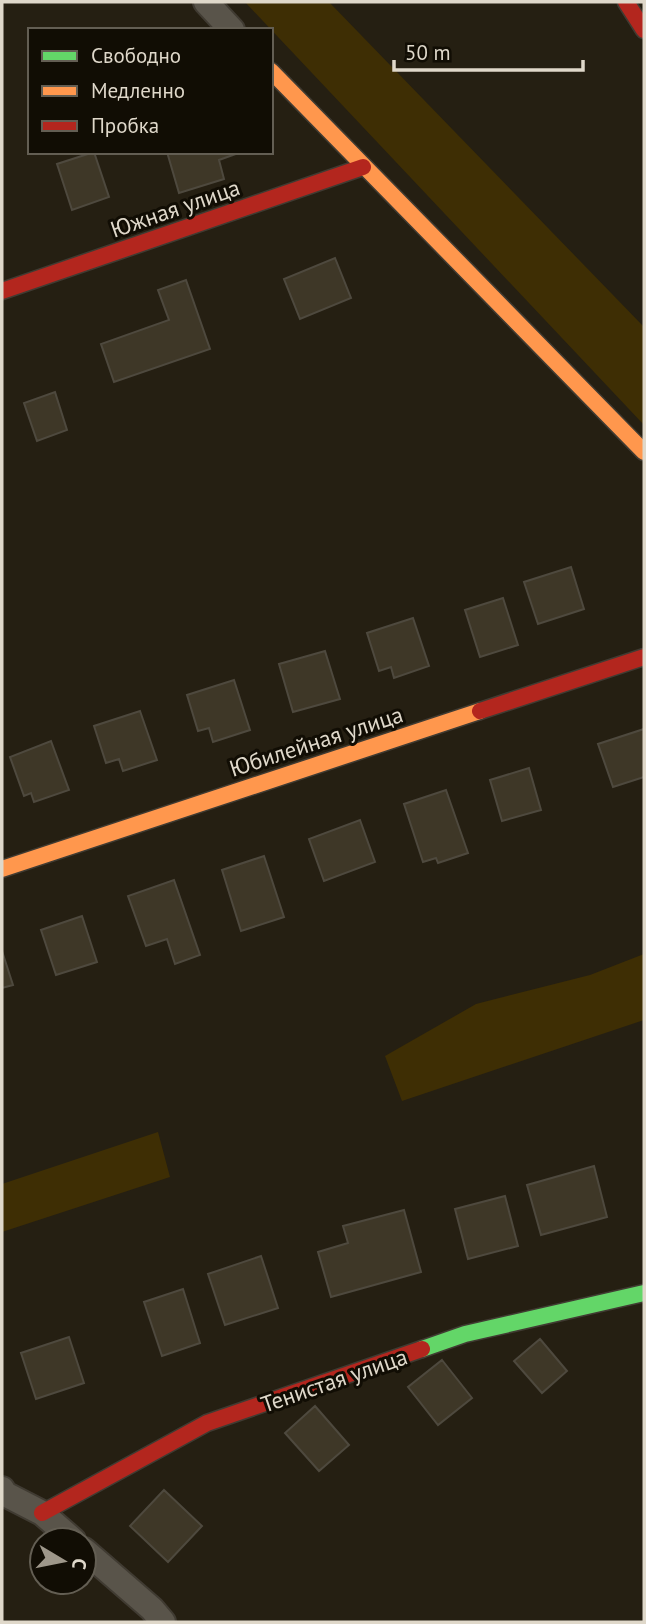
<svg xmlns="http://www.w3.org/2000/svg" width="646" height="1624" font-family="'PT Sans',sans-serif">
	<rect width="100%" height="100%" fill="#251f12"/>
	<path fill="#3e2e04" d="M 245,2 L 329,2 L 644,327 L 644,425 Z
		M 644,954 L 644,1020 L 402,1101 L 385,1056 L 476,1004 L 590,975 Z
		M 158,1132 L 170,1177 L 2,1232 L 2,1184 Z"/>
	<path fill="#3e3727" stroke="#4e493e" stroke-width="2" d="M 94,152 L 109,197 L 72,210 L 57,164 Z
		M 167,152 L 235,152 L 236,154 L 219,160 L 224,179 L 179,193 Z
		M 335,258 L 351,298 L 300,319 L 284,279 Z
		M 186,280 L 210,349 L 114,382 L 101,344 L 169,320 L 158,290 Z
		M 55,392 L 67,430 L 37,441 L 24,403 Z
		M 571,567 L 584,609 L 538,624 L 524,582 Z
		M 503,598 L 518,645 L 480,657 L 465,610 Z
		M 413,618 L 429,666 L 394,678 L 391,667 L 379,671 L 367,633 Z
		M 325,651 L 340,699 L 293,712 L 279,664 Z
		M 234,680 L 250,730 L 213,742 L 209,728 L 198,731 L 187,695 Z
		M 140,711 L 157,760 L 123,771 L 119,759 L 106,763 L 94,726 Z
		M 644,729 L 644,777 L 613,787 L 598,744 Z
		M 51,741 L 69,790 L 34,802 L 31,793 L 24,796 L 10,757 Z
		M 529,768 L 541,810 L 502,821 L 490,780 Z
		M 446,790 L 468,853 L 438,863 L 436,858 L 423,862 L 404,804 Z
		M 360,820 L 375,862 L 324,881 L 309,839 Z
		M 264,856 L 284,917 L 241,931 L 222,870 Z
		M 174,880 L 200,955 L 175,964 L 167,939 L 146,946 L 128,896 Z
		M 82,916 L 97,962 L 56,975 L 41,930 Z
		M 2,951 L 13,985 L 2,988 Z
		M 594,1166 L 607,1217 L 541,1235 L 527,1185 Z
		M 505,1196 L 518,1246 L 468,1259 L 455,1209 Z
		M 404,1210 L 421,1272 L 331,1297 L 318,1252 L 348,1243 L 343,1226 Z
		M 261,1256 L 278,1308 L 225,1325 L 208,1274 Z
		M 183,1289 L 200,1343 L 162,1356 L 144,1302 Z
		M 69,1337 L 84,1383 L 36,1399 L 21,1353 Z
		M 540,1339 L 567,1371 L 542,1393 L 514,1361 Z
		M 442,1360 L 472,1398 L 438,1425 L 408,1387 Z
		M 315,1406 L 349,1445 L 319,1471 L 285,1433 Z
		M 164,1490 L 202,1526 L 168,1562 L 130,1526 Z"/>
	<g fill="none" stroke-linecap="round" stroke-linejoin="round">
		<g stroke="#403b32" stroke-width="28">
			<path id="street" d="M 206,2 L 232,30
				M 2,1489 L 5,1494 L 42,1513 L 73,1540
				M 84,1550 L 152,1609 L 163,1622"/>
		</g>
		<g stroke="#403b32" stroke-width="19">
			<path id="fast" d="M 422,1349 L 465,1334 L 644,1293"/>
		</g>
		<g stroke="#403b32" stroke-width="19">
			<path id="slow" d="M 271,71 L 644,452
				M 2,869 L 480,711"/>
		</g>
		<g stroke="#403b32" stroke-width="19">
			<path id="jam" d="M 626,2 L 644,30
				M 2,291 L 363,167
				M 480,711 L 644,657
				M 42,1513 L 207,1423 L 422,1349"/>
		</g>
		<use href="#street" stroke="#59544a" stroke-width="24"/>
		<use href="#fast" stroke="#63d668" stroke-width="16"/>
		<use href="#slow" stroke="#ff974d" stroke-width="16"/>
		<use href="#jam" stroke="#b3261e" stroke-width="16"/>
	</g>
	<g text-anchor="middle" dominant-baseline="central" stroke-width="6" stroke-linejoin="round" paint-order="stroke">
		<g font-size="23" fill="#dfd8ca" stroke="#110d04">
			<text transform="translate(175 208) rotate(-19)">Южная улица</text>
			<text transform="translate(316 741) rotate(-18)">Юбилейная улица</text>
			<text transform="translate(334 1380) rotate(-19)">Тенистая улица</text>
		</g>
	</g>
	<rect width="646" height="1624" fill="none" stroke="#dfd8ca" stroke-width="7"/>
	<rect x="28" y="28" width="245" height="126" fill="#110d04" stroke="#635e53" stroke-width="2"/>
	<rect x="42" y="51" width="35" height="10" fill="#63d668" stroke="#635e53" stroke-width="2"/>
	<text x="91" y="63" font-size="21" fill="#dfd8ca">Свободно</text>
	<rect x="42" y="86" width="35" height="10" fill="#ff974d" stroke="#635e53" stroke-width="2"/>
	<text x="91" y="98" font-size="21" fill="#dfd8ca">Медленно</text>
	<rect x="42" y="121" width="35" height="10" fill="#b3261e" stroke="#635e53" stroke-width="2"/>
	<text x="91" y="133" font-size="21" fill="#dfd8ca">Пробка</text>
	<g transform="translate(63 1561) rotate(100)"><circle r="33" fill="#110d04" stroke="#635e53" stroke-width="2"/>
	<path d="M0-5L12 26L0 18L-12 26Z" fill="#9e978a"/>
	<text y="-10" font-size="19" font-weight="bold" text-anchor="middle" fill="#dfd8ca">С</text>
	</g>
	<path d="M394 60v10h189v-10" fill="none" stroke="#dfd8ca" stroke-width="3.5"/>
	<text x="405" y="60" font-size="21" fill="#dfd8ca" stroke="#110d04" stroke-width="5" paint-order="stroke">50 m</text>
</svg>
